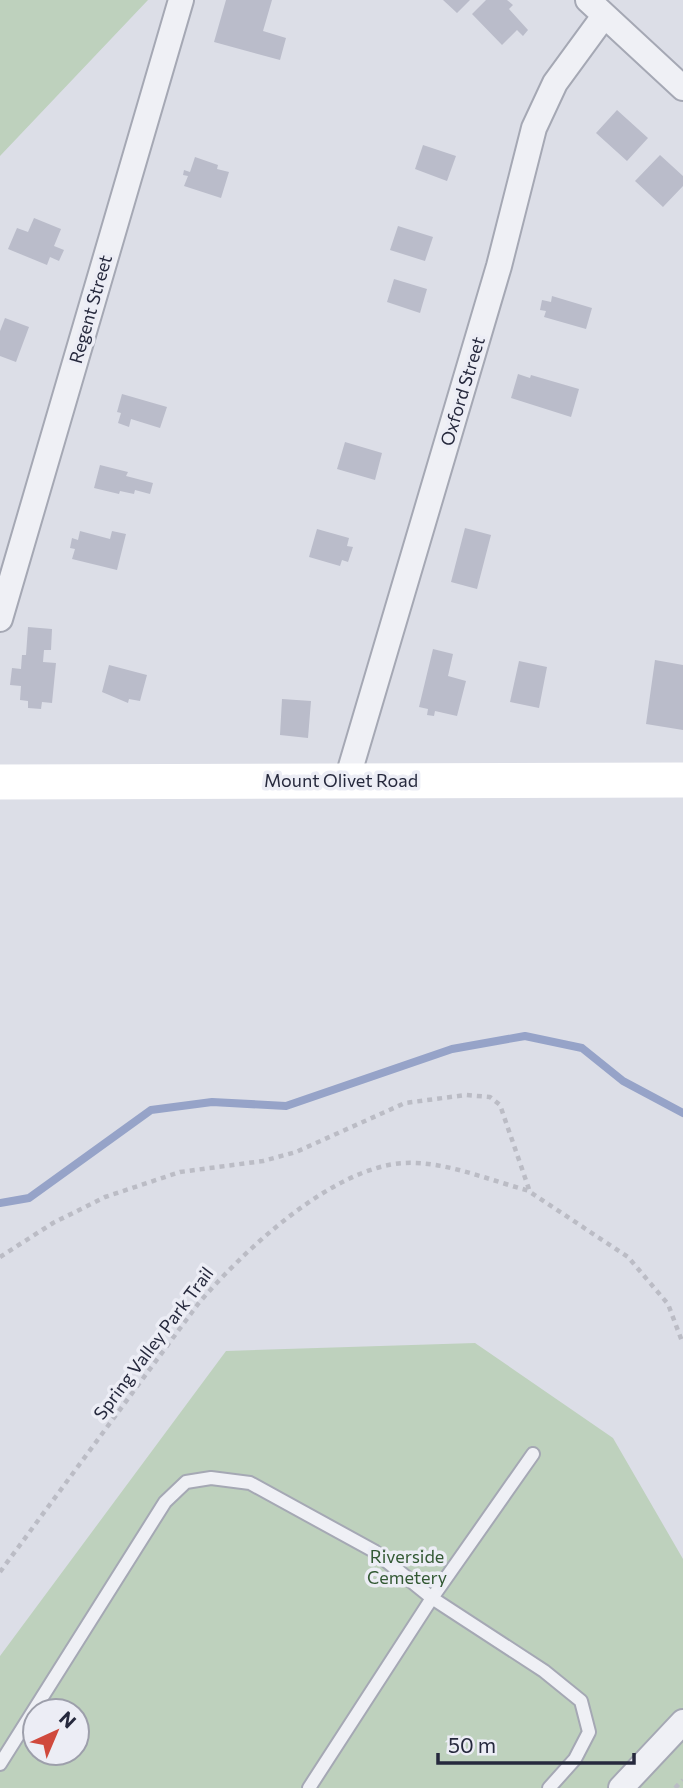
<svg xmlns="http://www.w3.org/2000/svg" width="683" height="1788" font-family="Commissioner,sans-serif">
	<rect width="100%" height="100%" fill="#dcdee7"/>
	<path fill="#bed1bd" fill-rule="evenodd" d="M 0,0 L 148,0 L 0,156 Z
		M 475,1343 L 613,1438 L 683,1559 L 683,1788 L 0,1788 L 0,1656 L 226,1351 ZM 35,1711 L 77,1711 L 77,1753 L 35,1753 Z"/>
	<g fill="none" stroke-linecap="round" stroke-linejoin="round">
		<path stroke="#96a3c8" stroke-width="8" d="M 0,1203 L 29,1198 L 151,1110 L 212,1102 L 286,1106 L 452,1049 L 525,1036 L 582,1048 L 623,1081 L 683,1113"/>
	</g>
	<path fill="#babcca" d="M 226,0 L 272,0 L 263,31 L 286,38 L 280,60 L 214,42 Z
		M 443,0 L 470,0 L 457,13 Z
		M 486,0 L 507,0 L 513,5 L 509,9 L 528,30 L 523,36 L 517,30 L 502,45 L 472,14 Z
		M 617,110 L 648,138 L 627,161 L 596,133 Z
		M 423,145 L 456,156 L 447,181 L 415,169 Z
		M 660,155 L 683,176 L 683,186 L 663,207 L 635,181 Z
		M 195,157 L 218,165 L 217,169 L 229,172 L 221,198 L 184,186 L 188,176 L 183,175 L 184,170 L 190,172 Z
		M 34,218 L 61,229 L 54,246 L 64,250 L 59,261 L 50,257 L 47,265 L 8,249 L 17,228 L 28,232 Z
		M 398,226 L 433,237 L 425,261 L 390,250 Z
		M 394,279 L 427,289 L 420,313 L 387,302 Z
		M 552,296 L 592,308 L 586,329 L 544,317 L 546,311 L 540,310 L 542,300 L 551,302 Z
		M 5,318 L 29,327 L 16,362 L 0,356 L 0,331 Z
		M 518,374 L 530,378 L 531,375 L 579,389 L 571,417 L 511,398 Z
		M 122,394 L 167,407 L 160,428 L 131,419 L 129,427 L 118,423 L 121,413 L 117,412 Z
		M 345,442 L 382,453 L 375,480 L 337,469 Z
		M 100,465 L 128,472 L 126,476 L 153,483 L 150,494 L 135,490 L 134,494 L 120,491 L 119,494 L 94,488 Z
		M 465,528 L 491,535 L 477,589 L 451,582 Z
		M 317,529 L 349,538 L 347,546 L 353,547 L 348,562 L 342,560 L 340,566 L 309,557 Z
		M 80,531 L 110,539 L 112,531 L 126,534 L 117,570 L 72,559 L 75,549 L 70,548 L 72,538 L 78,540 Z
		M 28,627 L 52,629 L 51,650 L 44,650 L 43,662 L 56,663 L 52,703 L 42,702 L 41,709 L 28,708 L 28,701 L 20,700 L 21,686 L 10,685 L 12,668 L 21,669 L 22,655 L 26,655 Z
		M 433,649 L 453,654 L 448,676 L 466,681 L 457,716 L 435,711 L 434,716 L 427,715 L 428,709 L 419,707 Z
		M 655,660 L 683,665 L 683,730 L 646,724 Z
		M 519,661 L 547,667 L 539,708 L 510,702 Z
		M 109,665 L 147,675 L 140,701 L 129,699 L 128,703 L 102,692 Z
		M 282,699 L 311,701 L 308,738 L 280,735 Z"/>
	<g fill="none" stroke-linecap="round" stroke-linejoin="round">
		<g stroke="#a5a8b4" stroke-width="16">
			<path id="lane" d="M 533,1454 L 432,1598 L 544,1671 L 581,1701 L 589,1732 L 575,1759 L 549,1788
				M 0,1764 L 165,1502 L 186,1482 L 211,1478 L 250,1483 L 374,1551 L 432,1598 L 309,1788"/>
		</g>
		<g stroke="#a5a8b4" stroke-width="28">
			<path id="street" d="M 588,0 L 683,88
				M 0,619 L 181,0
				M 347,780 L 499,266 L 534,128 L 555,83 L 604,16
				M 621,1788 L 683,1722"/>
		</g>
		<path stroke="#bbbcc5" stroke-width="4.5" stroke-dasharray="5 5" stroke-linecap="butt" d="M 0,1257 L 53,1223 L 105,1197 L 180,1172 L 263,1161 L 296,1152 L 405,1103 L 466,1095 L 490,1097 L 500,1105 L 530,1192 L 628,1257 L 668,1304 L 683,1344
			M 0,1572 L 198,1304 C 242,1252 333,1166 405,1163 C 446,1161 491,1181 530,1191
			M 675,1788 L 683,1780"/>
		<use href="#lane" stroke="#eff0f5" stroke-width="12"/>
		<use href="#street" stroke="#eff0f5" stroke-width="24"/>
		<path stroke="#fff" stroke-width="35" d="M 0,782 L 683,780"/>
	</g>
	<g text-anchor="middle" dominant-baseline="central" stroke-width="7" stroke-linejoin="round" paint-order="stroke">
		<g font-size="18" fill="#26293d" stroke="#ecedf5">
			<text transform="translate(90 309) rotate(-74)">Regent Street</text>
			<text transform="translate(462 391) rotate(-73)">Oxford Street</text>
			<text x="341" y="780">Mount Olivet Road</text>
			<text transform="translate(153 1343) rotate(-53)">Spring Valley Park Trail</text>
		</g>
		<g font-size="18" fill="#335934" stroke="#ecedf5">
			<text x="407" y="1556">Riverside<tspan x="407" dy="21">Cemetery</tspan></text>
		</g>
	</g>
	<g transform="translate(56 1732) rotate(44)"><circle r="33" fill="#ecedf5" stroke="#9d9fab" stroke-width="2"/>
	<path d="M0-5L12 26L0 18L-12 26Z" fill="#d0493d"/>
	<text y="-10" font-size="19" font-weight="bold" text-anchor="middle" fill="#26293d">N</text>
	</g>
	<path d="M438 1753v10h196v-10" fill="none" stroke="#26293d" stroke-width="3.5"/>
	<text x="448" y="1753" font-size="21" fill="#26293d" stroke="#ecedf5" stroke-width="5" paint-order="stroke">50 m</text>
</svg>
